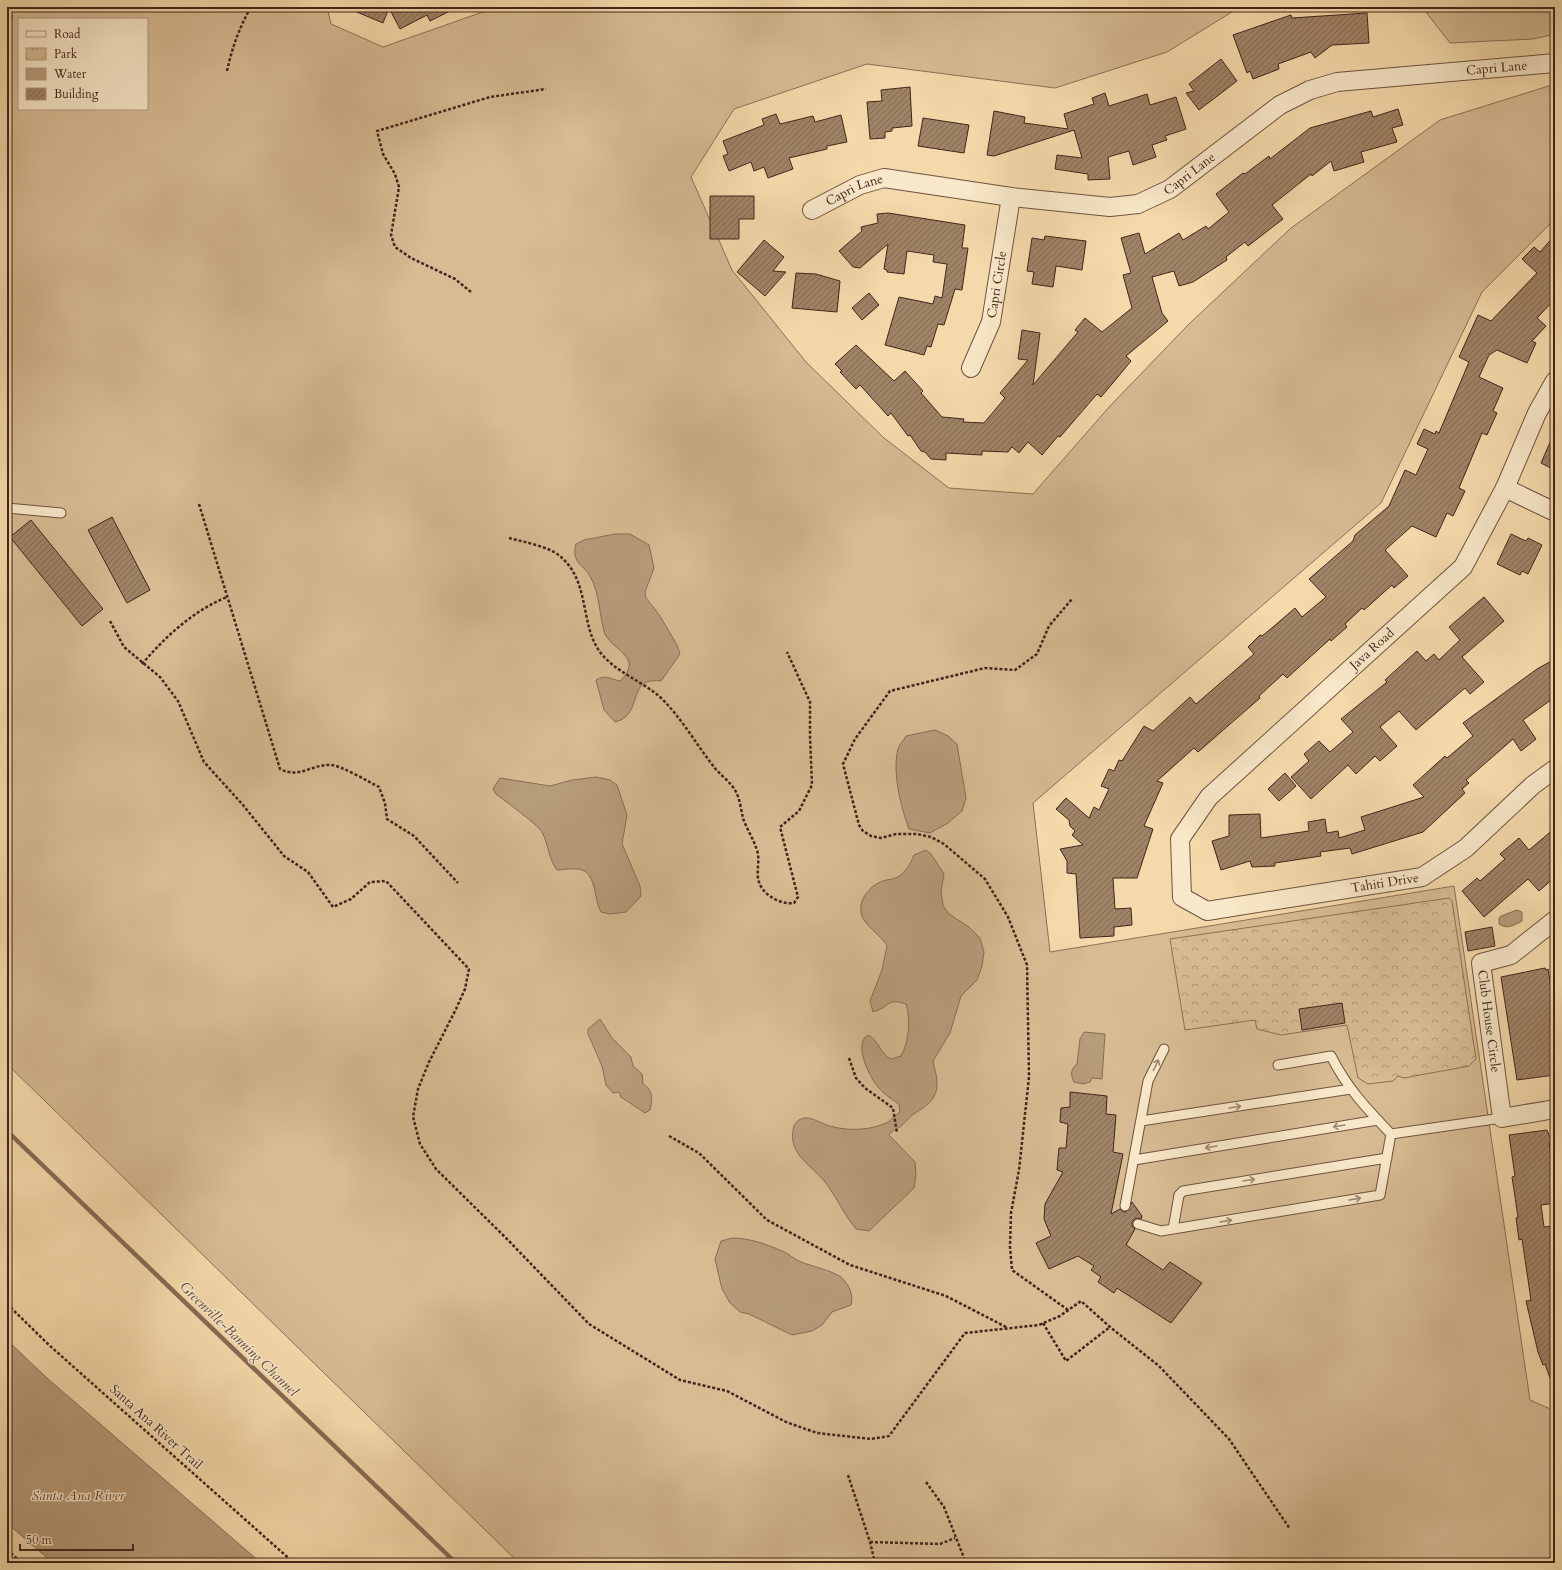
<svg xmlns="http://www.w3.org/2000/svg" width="1562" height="1570" font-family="Cardo,serif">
	<defs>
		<pattern id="park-crowns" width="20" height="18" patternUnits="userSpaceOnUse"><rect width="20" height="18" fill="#d6bb93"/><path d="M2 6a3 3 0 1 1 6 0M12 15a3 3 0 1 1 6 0" fill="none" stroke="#af9877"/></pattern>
		<pattern id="building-hatch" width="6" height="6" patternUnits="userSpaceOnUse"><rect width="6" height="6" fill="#9f8366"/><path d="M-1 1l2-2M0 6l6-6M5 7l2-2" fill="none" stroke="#836b53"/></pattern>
	</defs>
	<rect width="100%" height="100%" fill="#f4daab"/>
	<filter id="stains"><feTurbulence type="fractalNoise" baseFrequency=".005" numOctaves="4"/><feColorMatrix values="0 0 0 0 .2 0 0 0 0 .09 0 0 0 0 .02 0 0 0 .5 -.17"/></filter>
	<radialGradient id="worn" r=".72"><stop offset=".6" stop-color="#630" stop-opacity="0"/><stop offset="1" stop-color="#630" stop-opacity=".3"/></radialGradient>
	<path fill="#d6bb93" stroke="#8c7057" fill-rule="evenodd" d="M 7,7 L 327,7 L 331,24 L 383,47 L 497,7 L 1240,7 L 1167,52 L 1055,88 L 867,64 L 734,109 L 691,177 L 732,270 L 806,362 L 884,438 L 949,488 L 1033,494 L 1110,406 L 1189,324 L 1291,228 L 1440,120 L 1555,84 L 1555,219 L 1482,292 L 1381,503 L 1033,803 L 1050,952 L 1454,886 L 1530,1400 L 1555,1411 L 1555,1563 L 519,1563 L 7,1064 ZM 19,19 L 147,19 L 147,109 L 19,109 Z
		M 1422,7 L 1555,7 L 1555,34 L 1533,39 L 1450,43 Z"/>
	<path fill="url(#park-crowns)" stroke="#8c7057" d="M 1449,898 L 1452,901 L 1476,1059 L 1469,1066 L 1404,1078 L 1398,1076 L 1393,1081 L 1368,1084 L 1358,1078 L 1347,1025 L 1281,1035 L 1257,1029 L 1255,1020 L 1185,1030 L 1170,939 Z"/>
	<path fill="#b79c7a" stroke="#886c54" d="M 615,534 L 630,534 L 649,545 L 654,568 L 645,592 L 646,598 L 660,616 L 677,645 L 680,654 L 661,681 C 625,676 645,715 615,722 L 604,710 L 596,680 C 606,674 610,679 620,681 C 644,658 615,652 605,634 C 599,616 600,593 590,576 C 583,564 571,563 576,544 L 584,540 Z
		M 935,730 L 948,736 L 957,744 L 966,798 L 962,811 L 948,823 L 930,833 L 909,829 C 901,808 892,771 898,749 C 899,745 904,740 906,736 Z
		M 596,777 L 610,780 L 617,785 L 627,815 L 622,844 L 640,886 L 641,896 L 626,912 L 610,914 L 601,912 C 593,897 597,869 576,869 C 570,868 563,870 557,870 C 548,858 549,845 542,832 C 537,824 505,801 496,794 L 493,789 L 500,778 L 550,786 L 572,780 Z
		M 926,850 L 931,854 L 944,874 L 941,891 L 943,906 L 949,914 L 969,927 L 980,938 L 984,952 L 982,966 L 977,980 L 961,996 L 950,1033 L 933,1061 C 934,1068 937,1075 937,1082 C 938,1098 927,1106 915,1113 C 909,1117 906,1122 901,1126 C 896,1130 892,1130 889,1135 L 915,1162 L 916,1175 L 914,1188 L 869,1231 L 856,1229 C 845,1216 838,1200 828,1186 C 814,1165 786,1156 794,1126 C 796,1121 801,1118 806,1118 C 815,1118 825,1126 834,1127 C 850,1131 871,1130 886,1123 C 891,1121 895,1115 900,1112 L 899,1104 C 891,1099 883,1093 877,1086 C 869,1075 853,1044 868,1035 C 880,1041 879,1053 891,1059 L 901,1056 C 909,1041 911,1021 906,1004 C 887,997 889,1008 873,1012 L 870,1001 L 882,970 L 887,946 C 881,934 862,925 861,912 C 859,898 871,885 883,881 C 888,879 893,880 898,877 C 906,871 910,865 914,855 Z
		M 1517,910 L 1522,912 L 1522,921 C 1514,925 1508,930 1499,924 L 1499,918 L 1501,916 Z
		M 600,1019 L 612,1038 L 631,1057 L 633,1066 L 642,1074 L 643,1084 C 654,1091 652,1099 650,1110 L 645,1113 L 621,1097 L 619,1092 L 613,1093 L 606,1085 L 602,1066 L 588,1034 L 588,1029 Z
		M 1084,1032 L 1105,1034 L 1102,1079 L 1092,1078 L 1090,1082 L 1083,1084 L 1074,1082 C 1070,1074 1071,1069 1077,1064 L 1080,1039 Z
		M 732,1238 C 749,1238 766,1244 782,1251 C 789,1254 794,1259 801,1262 C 811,1266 833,1271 841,1277 C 849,1285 854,1294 851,1305 L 832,1312 L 822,1325 L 812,1331 L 792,1335 L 749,1314 L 740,1312 L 730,1303 L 722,1289 L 715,1259 L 721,1241 Z
		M 7,1340 L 47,1378 L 261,1563 L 53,1563 L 7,1523 Z"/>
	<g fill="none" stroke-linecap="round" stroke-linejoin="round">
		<path stroke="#886c54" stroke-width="4.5" d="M 7,1131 L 456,1563"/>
	</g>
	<path fill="url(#building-hatch)" stroke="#42251b" d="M 345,7 L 458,7 L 430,21 L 427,15 L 400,29 L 389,8 L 383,23 Z
		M 1367,13 L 1369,43 L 1332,45 L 1315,58 L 1311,52 L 1278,64 L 1279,69 L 1253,79 L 1250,71 L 1247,73 L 1233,35 L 1291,15 L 1292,18 Z
		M 1221,59 L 1237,81 L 1199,110 L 1186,93 L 1194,91 L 1189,84 Z
		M 910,87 L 912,126 L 892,128 L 892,131 L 885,132 L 885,138 L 870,139 L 867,102 L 882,101 L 881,90 Z
		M 1105,93 L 1109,106 L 1147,94 L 1150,105 L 1176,97 L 1186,129 L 1165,136 L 1167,140 L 1152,145 L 1156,157 L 1133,165 L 1129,151 L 1108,157 L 1110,179 L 1088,180 L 1088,174 L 1055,169 L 1057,155 L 1082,158 L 1074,130 L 994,156 L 987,155 L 994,111 L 1025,117 L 1024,123 L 1068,129 L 1064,114 L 1094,104 L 1092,98 Z
		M 1398,109 L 1403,125 L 1392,128 L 1397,142 L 1361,152 L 1364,162 L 1334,171 L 1331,161 L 1312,176 L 1311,174 L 1272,205 L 1283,219 L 1248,246 L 1245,242 L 1226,257 L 1227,260 L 1193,282 L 1179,286 L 1174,271 L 1152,277 L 1162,313 L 1168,321 L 1126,356 L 1131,361 L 1112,384 L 1101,397 L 1097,394 L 1060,437 L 1058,436 L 1042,455 L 1028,442 L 1019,453 L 1012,447 L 1008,452 L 982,451 L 982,455 L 946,453 L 946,460 L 931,459 L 925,452 L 921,451 L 910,435 L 908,436 L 891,413 L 888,416 L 860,385 L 856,389 L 840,372 L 842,371 L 835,364 L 856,345 L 894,381 L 905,371 L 923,391 L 921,393 L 942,417 L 964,419 L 963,422 L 984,423 L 1005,398 L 1000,393 L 1028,360 L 1018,359 L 1022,330 L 1040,333 L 1033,385 L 1078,332 L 1075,330 L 1085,318 L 1102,332 L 1132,308 L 1123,275 L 1131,273 L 1121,238 L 1139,233 L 1145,254 L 1179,233 L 1183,240 L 1206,226 L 1208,229 L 1229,212 L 1216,194 L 1243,173 L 1245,174 L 1269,156 L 1270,159 L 1310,128 L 1371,111 L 1373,117 Z
		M 776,114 L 780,124 L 813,116 L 815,122 L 841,115 L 847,142 L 827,146 L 827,149 L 789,158 L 793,169 L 768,178 L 764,167 L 754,171 L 751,162 L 729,171 L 723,156 L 728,154 L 723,141 L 764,125 L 762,119 Z
		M 923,118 L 969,125 L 964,153 L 918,146 Z
		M 710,196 L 754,196 L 754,219 L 739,219 L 739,239 L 710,239 Z
		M 888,213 L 965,225 L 962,248 L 968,248 L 962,290 L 955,289 L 944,325 L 938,324 L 931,347 L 927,346 L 924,355 L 885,345 L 899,297 L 933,304 L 935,296 L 942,298 L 947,264 L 933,262 L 934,255 L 907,251 L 904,274 L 887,272 L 887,270 L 884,269 L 888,244 L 860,268 L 853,267 L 839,251 L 862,231 L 861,227 L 878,223 L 877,214 Z
		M 1555,235 L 1555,299 L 1537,318 L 1546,326 L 1532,341 L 1536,343 L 1527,363 L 1497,350 L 1489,355 L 1479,377 L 1503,388 L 1493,411 L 1497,413 L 1487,435 L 1482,433 L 1459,488 L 1465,491 L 1453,516 L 1447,513 L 1436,537 L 1412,526 L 1385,550 L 1408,576 L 1394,588 L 1392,585 L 1364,610 L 1362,608 L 1345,624 L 1347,627 L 1331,641 L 1330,639 L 1287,678 L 1283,674 L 1259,696 L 1260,698 L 1198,752 L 1194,748 L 1157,781 L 1163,783 L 1144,826 L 1153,829 L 1137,878 L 1113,878 L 1115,909 L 1131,908 L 1132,925 L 1114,927 L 1114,936 L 1080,938 L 1076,874 L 1067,873 L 1067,861 L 1060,849 L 1083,845 L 1072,835 L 1075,831 L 1070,826 L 1069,820 L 1056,809 L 1066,798 L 1089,818 L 1094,807 L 1099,810 L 1109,789 L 1101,786 L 1109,769 L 1114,771 L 1119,760 L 1122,761 L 1144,726 L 1153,731 L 1190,697 L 1196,704 L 1254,654 L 1248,647 L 1260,635 L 1262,636 L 1273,627 L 1295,608 L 1302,617 L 1326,597 L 1309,579 L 1353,541 L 1355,535 L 1389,506 L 1405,470 L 1416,475 L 1428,449 L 1417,444 L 1424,429 L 1435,434 L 1436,431 L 1439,433 L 1469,362 L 1459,357 L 1478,315 L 1491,321 L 1537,273 L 1522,259 L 1534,247 L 1540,252 Z
		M 1045,236 L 1086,241 L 1082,270 L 1056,266 L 1053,287 L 1032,284 L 1034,272 L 1027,271 L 1032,238 L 1044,240 Z
		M 764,240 L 784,257 L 773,271 L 786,272 L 765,296 L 737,272 Z
		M 796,273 L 816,274 L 840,281 L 837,312 L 792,308 Z
		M 869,293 L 879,305 L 862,320 L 852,308 Z
		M 1555,431 L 1555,470 L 1541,463 Z
		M 112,517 L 150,590 L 127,603 L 88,530 Z
		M 31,520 L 103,609 L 82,626 L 10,537 Z
		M 1511,534 L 1526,541 L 1528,538 L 1542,545 L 1528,574 L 1522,571 L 1520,575 L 1497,564 Z
		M 1484,597 L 1504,621 L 1462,657 L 1484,682 L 1470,694 L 1465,688 L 1416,730 L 1399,711 L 1380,727 L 1397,746 L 1380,761 L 1375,756 L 1356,774 L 1348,765 L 1311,799 L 1291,777 L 1309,761 L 1304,754 L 1319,741 L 1330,752 L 1353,732 L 1341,719 L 1387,682 L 1385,680 L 1417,651 L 1426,661 L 1434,654 L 1439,660 L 1460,640 L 1449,627 Z
		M 1555,659 L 1555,697 L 1523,720 L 1536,739 L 1521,751 L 1513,739 L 1466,780 L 1469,783 L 1462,789 L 1465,793 L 1423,832 L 1352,854 L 1350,848 L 1320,852 L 1321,856 L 1275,863 L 1275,866 L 1252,867 L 1250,861 L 1221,870 L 1212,841 L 1229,836 L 1229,815 L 1260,814 L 1261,838 L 1309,831 L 1308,822 L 1325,819 L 1327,833 L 1338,831 L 1339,838 L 1365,830 L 1361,817 L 1424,797 L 1413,785 L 1445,756 L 1447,758 L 1473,736 L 1463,723 L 1537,669 Z
		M 1285,773 L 1296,786 L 1279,801 L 1268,789 Z
		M 1555,828 L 1555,877 L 1539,891 L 1528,879 L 1484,917 L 1462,891 L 1477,878 L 1480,881 L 1505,859 L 1500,854 L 1519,838 L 1529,850 Z
		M 1492,927 L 1495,946 L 1468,951 L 1465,932 Z
		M 1545,968 L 1546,970 L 1548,969 L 1555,1012 L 1555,1075 L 1517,1080 L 1501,977 Z
		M 1342,1003 L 1345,1023 L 1302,1030 L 1299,1009 Z
		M 1070,1092 L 1107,1096 L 1106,1114 L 1116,1115 L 1113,1152 L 1123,1154 L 1111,1214 L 1120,1209 L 1124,1212 L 1127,1211 L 1132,1202 L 1142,1216 L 1141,1219 L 1136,1218 L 1132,1222 L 1132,1226 L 1135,1229 L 1126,1245 L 1163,1270 L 1170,1262 L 1202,1283 L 1171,1323 L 1117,1288 L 1114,1293 L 1098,1282 L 1101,1277 L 1091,1270 L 1094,1266 L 1078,1256 L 1049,1269 L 1036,1243 L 1051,1236 L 1044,1219 L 1045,1204 L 1063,1172 L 1057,1170 L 1059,1148 L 1066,1148 L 1068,1124 L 1060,1122 L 1061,1108 L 1070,1107 Z
		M 1547,1130 L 1551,1140 L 1549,1143 L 1555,1179 L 1555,1203 L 1541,1205 L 1544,1227 L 1554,1226 L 1555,1232 L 1554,1389 L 1545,1364 L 1543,1365 L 1538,1352 L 1526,1301 L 1531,1300 L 1522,1239 L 1519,1240 L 1516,1218 L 1518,1217 L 1512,1177 L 1515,1176 L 1509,1135 Z"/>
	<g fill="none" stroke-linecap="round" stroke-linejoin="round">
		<g stroke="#6e523f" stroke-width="11">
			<path id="service" d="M 7,508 L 61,513
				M 1278,1065 L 1331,1056 C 1347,1088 1367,1109 1391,1134 L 1502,1118
				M 1141,1121 L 1351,1089
				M 1134,1160 L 1378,1120
				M 1125,1206 L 1148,1081 L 1164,1049
				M 1138,1224 L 1161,1231 L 1380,1195 L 1391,1134
				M 1173,1229 L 1179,1195 L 1183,1191 L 1387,1158"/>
		</g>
		<g stroke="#6e523f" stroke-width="20">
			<g id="minor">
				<path id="s1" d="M 812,210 L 860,185 L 884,178 L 1011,197 L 1110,207 L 1138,204 L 1170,189 L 1280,105 L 1310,90 L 1337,82 L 1555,63"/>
				<path id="s2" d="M 971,368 L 991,322 L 1011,197"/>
				<path id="s3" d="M 1555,381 L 1537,413 L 1505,488 L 1463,567 L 1209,797 L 1180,839 L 1182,897 L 1207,911 L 1422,877 L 1466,848 L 1533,785 L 1555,769"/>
				<path d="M 1505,488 L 1555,512"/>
				<path id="s4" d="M 1555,920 L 1511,955 L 1481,963 L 1502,1118 L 1555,1109"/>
			</g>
		</g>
		<path stroke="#42251b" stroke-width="2.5" stroke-dasharray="3 2" stroke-linecap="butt" d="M 7,68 L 12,7
			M 227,71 C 232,48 239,28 251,7
			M 471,292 L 455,279 L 411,258 L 395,247 L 391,235 L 399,187 L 395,174 L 383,154 L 377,131 L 490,97 L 546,89
			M 199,504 L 280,769 C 299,779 312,764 331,765 C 340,765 369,782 379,787 L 385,803 L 387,819 L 414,836 L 458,883
			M 509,538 C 524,542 552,547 562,558 C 590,583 580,625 600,652 C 615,672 642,681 660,697 C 681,717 696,744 714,767 C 720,775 731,782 736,792 C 740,799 741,810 743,818 C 747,830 755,841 758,854 C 759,862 757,870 758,878 C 760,894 780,905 794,903 L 798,897 L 780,827 L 799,811 L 812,785 L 810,736 L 810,702 L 787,652
			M 110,621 L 124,647 L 160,677 L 178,701 L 204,762 L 243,805 L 284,856 L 308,872 L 333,907 L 351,899 L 370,882 L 386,881 L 469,969 L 465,989 L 456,1009 L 429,1062 L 418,1089 L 413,1117 L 420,1144 L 436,1169 L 507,1239 L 589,1324 L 680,1380 L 727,1391 L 786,1422 L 817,1433 L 871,1439 L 889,1436 L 965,1333 L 1039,1325 L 1060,1316 L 1081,1301 L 1110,1327 L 1159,1366 L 1229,1439 L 1290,1529
			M 142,664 C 166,636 193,611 227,597
			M 849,1058 L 856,1078 L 865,1088 L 893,1108 L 897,1133
			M 669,1136 L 699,1153 L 767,1220 L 850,1265 L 946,1296 L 1008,1328
			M 7,1304 L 49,1345 L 294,1563
			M 1068,1310 L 1012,1270 L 1010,1247 L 1011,1213 L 1019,1170 L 1029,1077 L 1027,965 L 1008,917 L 985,879 L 944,844 L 931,837 L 917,834 L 896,834 L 881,838 L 871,836 L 863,831 L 859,825 L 843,764 L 855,739 L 890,691 L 985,668 L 1015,670 L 1037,654 L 1049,626 L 1072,599
			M 1043,1323 L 1066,1361 L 1110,1327
			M 848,1475 L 870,1542 L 875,1563
			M 926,1482 L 944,1507 L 966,1563
			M 870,1542 L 940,1544 L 955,1538
			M 7,1550 L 22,1563"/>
		<use href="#service" stroke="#f8e7c8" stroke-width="9"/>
		<use href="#minor" stroke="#f8e7c8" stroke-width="18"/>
	</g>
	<defs><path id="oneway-shaft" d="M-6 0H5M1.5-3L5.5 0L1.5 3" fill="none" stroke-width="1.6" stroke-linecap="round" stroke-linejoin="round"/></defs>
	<g stroke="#9d8672">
		<use href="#oneway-shaft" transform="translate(1156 1065) rotate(-64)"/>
		<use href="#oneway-shaft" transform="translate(1235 1107) rotate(-9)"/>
		<use href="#oneway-shaft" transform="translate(1339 1126) rotate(171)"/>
		<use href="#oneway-shaft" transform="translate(1211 1147) rotate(171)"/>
		<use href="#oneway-shaft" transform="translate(1249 1180) rotate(-9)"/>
		<use href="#oneway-shaft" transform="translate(1355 1199) rotate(-10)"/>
		<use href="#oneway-shaft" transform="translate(1226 1221) rotate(-10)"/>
	</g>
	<g text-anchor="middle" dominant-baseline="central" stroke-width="3" stroke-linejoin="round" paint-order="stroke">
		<g font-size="13" fill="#42251b" stroke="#f8e7c8">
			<text stroke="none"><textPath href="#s1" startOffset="731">Capri Lane</textPath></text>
			<text stroke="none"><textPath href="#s1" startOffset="395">Capri Lane</textPath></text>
			<text stroke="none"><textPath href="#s1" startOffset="47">Capri Lane</textPath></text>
			<text stroke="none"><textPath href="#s2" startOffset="88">Capri Circle</textPath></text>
			<text transform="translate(1372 649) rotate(-42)">Java Road</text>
			<text stroke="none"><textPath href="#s3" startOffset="868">Tahiti Drive</textPath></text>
			<text stroke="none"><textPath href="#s4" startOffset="146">Club House Circle</textPath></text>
			<text transform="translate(156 1427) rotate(42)">Santa Ana River Trail</text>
		</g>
		<g font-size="14" font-style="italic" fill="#654938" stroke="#f8e7c8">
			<text transform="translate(239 1339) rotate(44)">Greenville-Banning Channel</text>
			<text x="78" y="1495">Santa Ana River</text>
		</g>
	</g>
	<rect width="1562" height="1570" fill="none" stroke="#f4daab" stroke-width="24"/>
	<rect x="8" y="8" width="1546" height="1554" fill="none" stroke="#42251b" stroke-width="2"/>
	<rect x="12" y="12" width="1538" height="1546" fill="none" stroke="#42251b"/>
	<rect x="18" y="18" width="130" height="92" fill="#f8e7c8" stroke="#af9983"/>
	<rect x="26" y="31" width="20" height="6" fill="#f8e7c8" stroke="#af9983"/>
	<text x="54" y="38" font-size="12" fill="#42251b">Road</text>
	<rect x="26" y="48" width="20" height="12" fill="url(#park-crowns)" stroke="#af9983"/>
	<text x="54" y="58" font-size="12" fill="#42251b">Park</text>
	<rect x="26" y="68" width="20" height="12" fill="#b79c7a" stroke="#af9983"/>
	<text x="54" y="78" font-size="12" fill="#42251b">Water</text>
	<rect x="26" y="88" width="20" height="12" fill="url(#building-hatch)" stroke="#af9983"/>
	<text x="54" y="98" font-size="12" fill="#42251b">Building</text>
	<path d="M20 1544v6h113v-6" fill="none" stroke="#42251b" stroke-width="2"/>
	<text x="26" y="1544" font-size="12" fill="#42251b" stroke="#f8e7c8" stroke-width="3" paint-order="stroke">50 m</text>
	<rect width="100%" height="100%" filter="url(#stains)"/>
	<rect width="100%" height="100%" fill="url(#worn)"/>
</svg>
